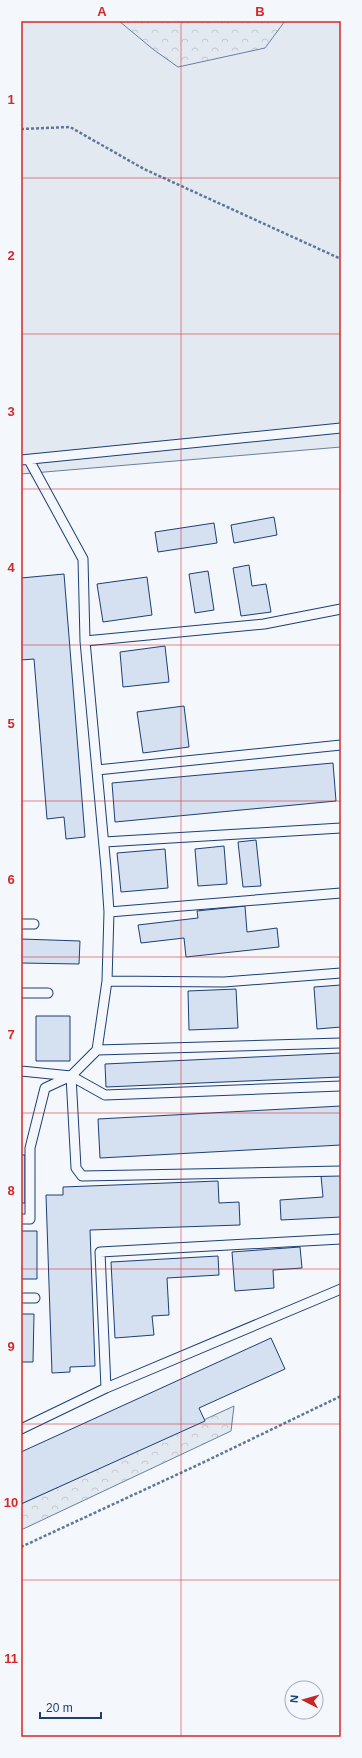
<svg xmlns="http://www.w3.org/2000/svg" width="362" height="1758" font-family="Helvetica,sans-serif">
	<defs>
		<pattern id="forest-crowns" width="20" height="18" patternUnits="userSpaceOnUse"><rect width="20" height="18" fill="#e3e9f0"/><path d="M2 6a3 3 0 1 1 6 0M12 15a3 3 0 1 1 6 0" fill="none" stroke="#c2c9d1"/></pattern>
	</defs>
	<rect width="100%" height="100%" fill="#f4f7fb"/>
	<path fill="#e3e9f0" stroke="#687fa3" d="M 21,21 L 341,21 L 341,447 L 21,474 Z"/>
	<path fill="url(#forest-crowns)" stroke="#687fa3" d="M 119,21 L 285,21 L 265,48 L 178,67 L 154,50 Z
		M 234,1406 L 231,1431 L 21,1530 L 21,1504 Z"/>
	<path fill="#d5e0f0" stroke="#1d3f73" d="M 274,517 L 277,535 L 234,543 L 231,525 Z
		M 214,523 L 217,543 L 158,552 L 155,532 Z
		M 249,565 L 252,586 L 266,584 L 271,612 L 241,616 L 233,568 Z
		M 208,571 L 214,610 L 195,613 L 189,574 Z
		M 64,574 L 85,837 L 66,839 L 64,817 L 47,819 L 34,659 L 21,660 L 21,578 Z
		M 147,577 L 152,615 L 103,622 L 97,584 Z
		M 165,646 L 169,682 L 123,687 L 120,652 Z
		M 184,706 L 189,747 L 143,753 L 137,712 Z
		M 333,763 L 336,801 L 115,822 L 112,783 Z
		M 256,840 L 261,886 L 243,887 L 238,842 Z
		M 224,846 L 227,884 L 198,886 L 195,849 Z
		M 165,849 L 168,888 L 121,892 L 117,853 Z
		M 245,906 L 247,932 L 277,928 L 279,947 L 186,957 L 184,938 L 141,943 L 138,925 L 198,918 L 197,911 Z
		M 21,939 L 80,941 L 79,964 L 21,963 Z
		M 341,985 L 341,1027 L 317,1029 L 314,987 Z
		M 236,989 L 238,1028 L 189,1030 L 188,991 Z
		M 36,1016 L 70,1016 L 70,1061 L 36,1061 Z
		M 341,1053 L 341,1077 L 106,1087 L 105,1064 Z
		M 341,1106 L 341,1145 L 100,1158 L 98,1119 Z
		M 21,1155 L 25,1155 L 25,1203 L 21,1203 Z
		M 341,1175 L 341,1217 L 281,1220 L 280,1200 L 323,1197 L 321,1176 Z
		M 218,1181 L 219,1203 L 239,1202 L 240,1225 L 90,1230 L 95,1366 L 70,1367 L 70,1372 L 52,1373 L 46,1195 L 63,1195 L 63,1187 Z
		M 21,1231 L 37,1231 L 37,1279 L 21,1279 Z
		M 300,1247 L 302,1268 L 273,1270 L 274,1288 L 235,1291 L 232,1252 Z
		M 218,1256 L 219,1275 L 167,1278 L 169,1315 L 152,1316 L 154,1335 L 115,1338 L 111,1262 Z
		M 21,1314 L 34,1314 L 33,1362 L 21,1362 Z
		M 271,1338 L 285,1369 L 199,1408 L 205,1421 L 21,1504 L 21,1452 Z"/>
	<g fill="none" stroke-linecap="round" stroke-linejoin="round">
		<g stroke="#1d3f73" stroke-width="11">
			<path id="service" d="M 21,460 L 341,428
				M 85,641 L 264,624 L 341,609
				M 97,770 L 341,745
				M 104,842 L 341,828
				M 109,912 L 341,893
				M 21,924 L 34,924
				M 107,981 L 224,982 L 341,973
				M 21,993 L 48,993
				M 97,1050 L 341,1043
				M 21,1071 L 71,1076 L 105,1095 L 341,1086
				M 71,1076 L 76,1168 L 82,1176 L 341,1171
				M 21,1219 L 30,1219 L 30,1148 L 45,1088 L 71,1076 L 97,1050 L 107,981 L 109,912 L 106,868 L 85,641 L 83,559 L 29,460
				M 21,1298 L 35,1298
				M 106,1388 L 100,1252 L 341,1239
				M 21,1429 L 106,1388 L 341,1289"/>
		</g>
		<path stroke="#5e769c" stroke-width="2.5" stroke-dasharray="3 2" stroke-linecap="butt" d="M 21,129 L 70,127 L 144,169 L 341,259
			M 21,1547 L 202,1463 L 341,1396"/>
		<use href="#service" stroke="#f4f7fb" stroke-width="9"/>
	</g>
	<path fill="none" stroke="#d62828" stroke-width="1" stroke-opacity="0.55" d="M 181,21 L 181,1737M 21,178 L 341,178M 21,334 L 341,334M 21,489 L 341,489M 21,645 L 341,645M 21,801 L 341,801M 21,957 L 341,957M 21,1113 L 341,1113M 21,1269 L 341,1269M 21,1424 L 341,1424M 21,1580 L 341,1580"/>
	<rect width="362" height="1758" fill="none" stroke="#f4f7fb" stroke-width="44"/>
	<g transform="translate(304 1700) rotate(276)"><circle r="19" fill="#f4f7fb" stroke="#9eadc5"/>
	<path d="M0-3L7 15L0 10L-7 15Z" fill="#c62828"/>
	<text y="-6" font-size="11" font-weight="bold" text-anchor="middle" fill="#1d3f73">N</text>
	</g>
	<path d="M40 1712v6h61v-6" fill="none" stroke="#1d3f73" stroke-width="2"/>
	<text x="46" y="1712" font-size="12" fill="#1d3f73" stroke="#f4f7fb" stroke-width="3" paint-order="stroke">20 m</text>
	<rect x="22" y="22" width="318" height="1714" fill="none" stroke="#d62828" stroke-width="1.5"/>
	<g font-size="13" text-anchor="middle" font-weight="bold" fill="#d62828">
		<text x="102" y="16">A</text>
		<text x="260" y="16">B</text>
		<text x="11" y="104">1</text>
		<text x="11" y="260">2</text>
		<text x="11" y="416">3</text>
		<text x="11" y="572">4</text>
		<text x="11" y="728">5</text>
		<text x="11" y="884">6</text>
		<text x="11" y="1039">7</text>
		<text x="11" y="1195">8</text>
		<text x="11" y="1351">9</text>
		<text x="11" y="1507">10</text>
		<text x="11" y="1663">11</text>
	</g>
</svg>
